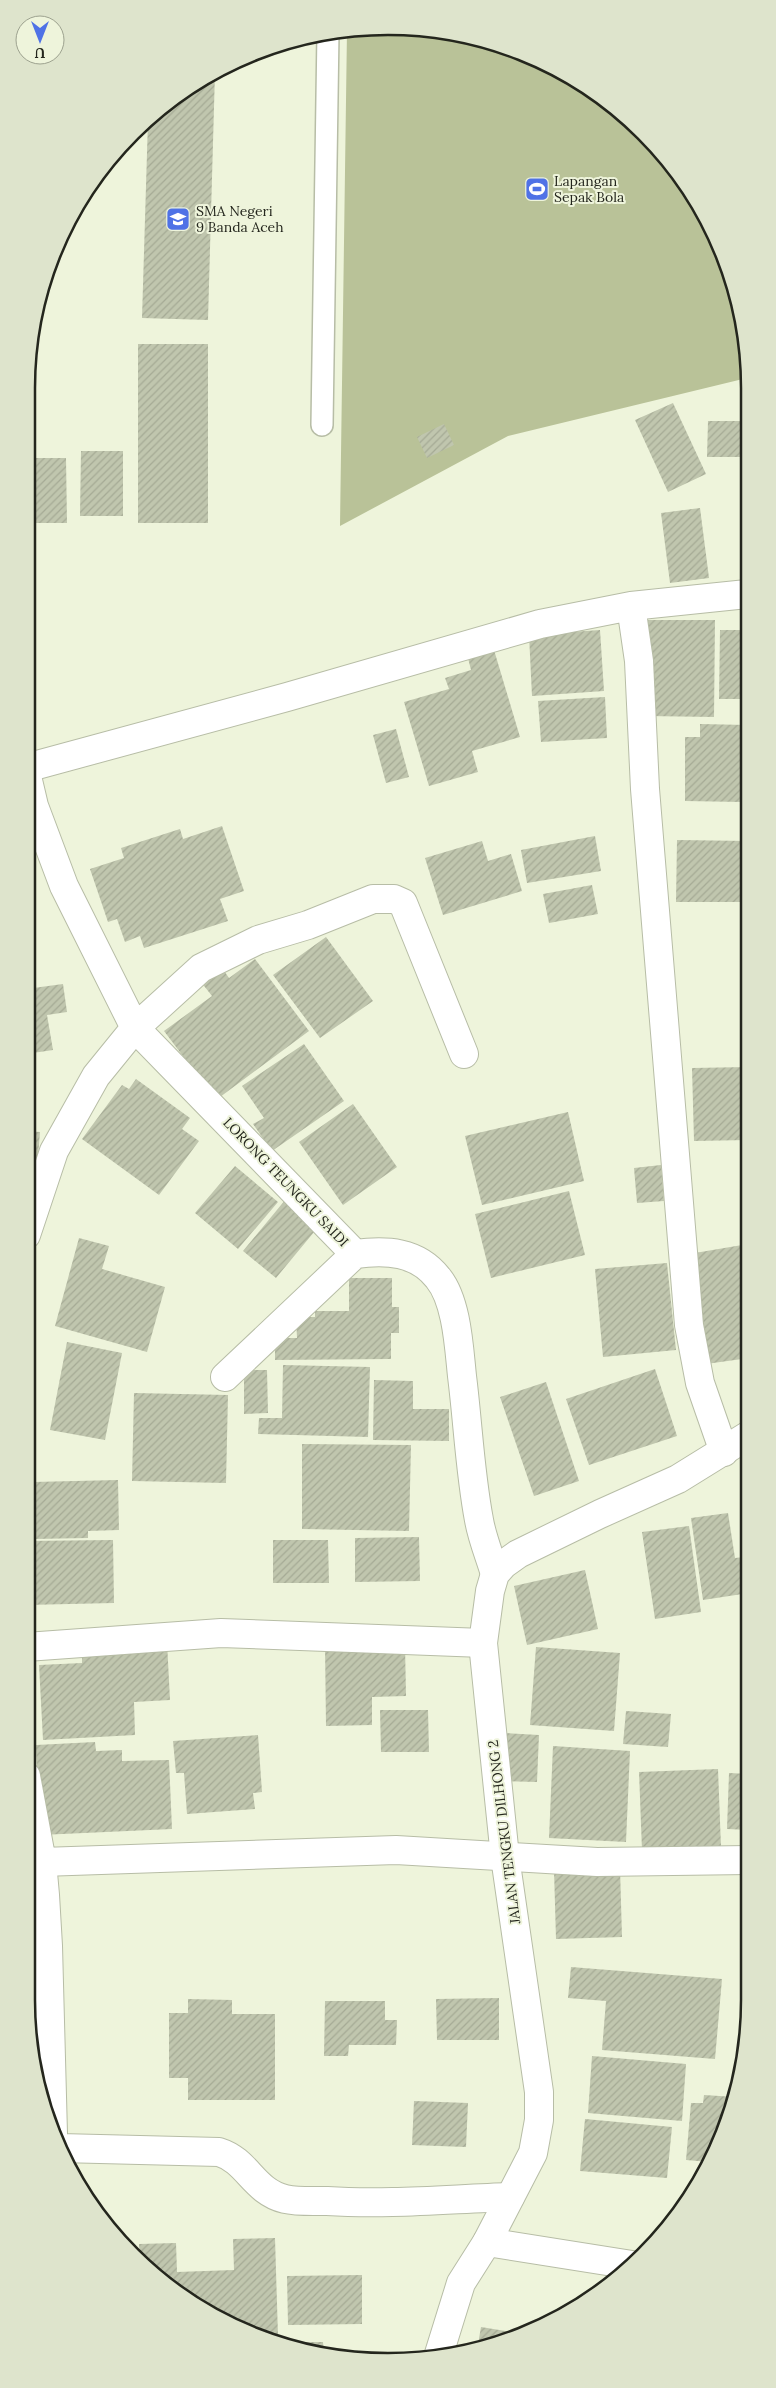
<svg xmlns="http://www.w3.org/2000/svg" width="776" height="2388" font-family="Lora,serif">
	<defs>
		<pattern id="building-hatch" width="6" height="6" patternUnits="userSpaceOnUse" patternTransform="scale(1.25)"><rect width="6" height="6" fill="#c0c6ae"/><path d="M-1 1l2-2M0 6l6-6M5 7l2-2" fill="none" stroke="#a5aa95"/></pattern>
	</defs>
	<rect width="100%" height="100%" fill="#eef4db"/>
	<path fill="#b9c298" d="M 388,26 L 459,33 L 569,75 L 660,149 L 713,228 L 747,340 L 747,378 L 508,436 L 340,526 L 347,30 Z"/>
	<path fill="url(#building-hatch)" d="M 215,72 L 208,320 L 142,318 L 148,120 L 187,87 Z
		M 138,344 L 208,344 L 208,523 L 138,523 Z
		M 673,403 L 706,474 L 668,492 L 635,420 Z
		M 708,421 L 747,421 L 747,457 L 707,457 Z
		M 444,424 L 454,445 L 427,458 L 417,437 Z
		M 81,451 L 123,451 L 123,516 L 80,516 Z
		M 26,458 L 66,458 L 67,523 L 26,523 Z
		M 700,508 L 709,578 L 670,583 L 661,513 Z
		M 647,620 L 715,620 L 714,717 L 646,716 Z
		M 600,630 L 604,691 L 532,696 L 529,635 Z
		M 720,630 L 747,630 L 747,699 L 719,699 Z
		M 494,650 L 520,737 L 472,751 L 478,772 L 429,786 L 404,702 L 449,689 L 445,678 L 471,670 L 468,658 Z
		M 605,697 L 607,738 L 541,742 L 538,701 Z
		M 700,724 L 747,725 L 747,785 L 741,785 L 741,802 L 685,801 L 685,737 L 700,737 Z
		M 396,729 L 409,777 L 386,783 L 373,735 Z
		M 222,826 L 244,891 L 220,899 L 228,921 L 144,948 L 140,936 L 125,942 L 117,919 L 108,922 L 90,869 L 124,858 L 121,848 L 180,829 L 183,839 Z
		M 595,836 L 601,871 L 527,883 L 521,850 Z
		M 677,840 L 748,841 L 748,902 L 676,902 Z
		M 482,841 L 488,861 L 511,854 L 522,891 L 443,915 L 425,858 Z
		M 592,885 L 598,914 L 549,923 L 543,894 Z
		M 326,937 L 373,1001 L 320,1038 L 273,975 Z
		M 255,959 L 309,1031 L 216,1100 L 164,1031 L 212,996 L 197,977 L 218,962 L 229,978 Z
		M 63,984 L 67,1012 L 47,1015 L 53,1050 L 26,1054 L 26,989 Z
		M 304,1044 L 344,1101 L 272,1151 L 253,1124 L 264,1118 L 242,1086 Z
		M 748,1067 L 748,1140 L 694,1141 L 692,1068 Z
		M 136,1079 L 190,1118 L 182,1129 L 199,1141 L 159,1195 L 82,1139 L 122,1085 L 129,1089 Z
		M 353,1104 L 397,1167 L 343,1205 L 299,1142 Z
		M 568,1112 L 584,1181 L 482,1205 L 465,1136 Z
		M 26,1131 L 40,1132 L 35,1193 L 26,1192 Z
		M 661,1165 L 664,1201 L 637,1203 L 634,1168 Z
		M 235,1166 L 278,1202 L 238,1249 L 195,1213 Z
		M 569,1191 L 585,1255 L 491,1278 L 475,1214 Z
		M 286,1199 L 319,1226 L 276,1278 L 243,1251 Z
		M 79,1238 L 109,1246 L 102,1269 L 165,1287 L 147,1352 L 55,1326 Z
		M 748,1244 L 749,1358 L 706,1364 L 689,1254 Z
		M 667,1263 L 676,1350 L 603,1357 L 595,1269 Z
		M 349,1278 L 392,1278 L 392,1307 L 399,1307 L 399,1333 L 391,1333 L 391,1359 L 275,1360 L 275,1338 L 297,1338 L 296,1317 L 315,1317 L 315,1311 L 349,1311 Z
		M 67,1342 L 122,1353 L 105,1440 L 50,1430 Z
		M 283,1365 L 370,1367 L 368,1437 L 258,1434 L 259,1418 L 282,1418 Z
		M 655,1369 L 677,1436 L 589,1465 L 566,1399 Z
		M 244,1370 L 267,1370 L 268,1413 L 244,1414 Z
		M 374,1380 L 413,1381 L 413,1409 L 449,1409 L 449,1441 L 373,1440 Z
		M 546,1382 L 579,1481 L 534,1496 L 500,1397 Z
		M 134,1393 L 228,1395 L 226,1483 L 132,1481 Z
		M 302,1444 L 411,1445 L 409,1531 L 302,1529 Z
		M 118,1480 L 119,1530 L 88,1531 L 88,1538 L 34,1539 L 34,1534 L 26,1534 L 26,1490 L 33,1490 L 33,1482 Z
		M 749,1498 L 749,1522 L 748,1522 L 743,1499 Z
		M 728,1513 L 735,1558 L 745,1557 L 749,1593 L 703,1600 L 691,1518 Z
		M 689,1526 L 701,1612 L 655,1619 L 642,1532 Z
		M 419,1537 L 420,1581 L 355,1582 L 355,1538 Z
		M 113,1540 L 114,1603 L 26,1605 L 26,1541 Z
		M 273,1540 L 328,1540 L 329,1583 L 273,1583 Z
		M 585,1570 L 598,1629 L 527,1645 L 514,1586 Z
		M 167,1642 L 170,1700 L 134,1702 L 135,1735 L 43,1740 L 39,1665 L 82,1663 L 82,1647 Z
		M 325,1645 L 405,1645 L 406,1696 L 372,1697 L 372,1725 L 326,1726 Z
		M 536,1647 L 620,1653 L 614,1731 L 530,1725 Z
		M 380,1710 L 428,1710 L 429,1752 L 381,1752 Z
		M 626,1711 L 671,1714 L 668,1747 L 623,1744 Z
		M 505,1733 L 539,1735 L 537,1782 L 502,1781 Z
		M 258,1735 L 262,1792 L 253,1793 L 255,1809 L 187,1814 L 184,1773 L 176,1773 L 173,1741 Z
		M 95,1742 L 96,1751 L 122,1750 L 122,1761 L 169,1760 L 172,1829 L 40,1835 L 36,1745 Z
		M 553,1746 L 630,1751 L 626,1842 L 549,1838 Z
		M 718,1769 L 721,1847 L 642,1850 L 639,1772 Z
		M 729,1773 L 749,1774 L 749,1830 L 727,1829 Z
		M 620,1868 L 622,1937 L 556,1939 L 554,1870 Z
		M 571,1967 L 722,1979 L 715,2059 L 602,2050 L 606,2001 L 568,1998 Z
		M 745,1976 L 750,1976 L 747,2025 L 746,2025 Z
		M 499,1998 L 499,2040 L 437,2040 L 436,1999 Z
		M 188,1999 L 232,2000 L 232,2014 L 275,2014 L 275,2100 L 188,2100 L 188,2078 L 169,2078 L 169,2013 L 188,2013 Z
		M 325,2001 L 385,2001 L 385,2020 L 397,2020 L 396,2045 L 349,2045 L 348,2056 L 324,2056 Z
		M 592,2056 L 686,2064 L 682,2121 L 588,2113 Z
		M 704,2095 L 735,2097 L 722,2138 L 710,2162 L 686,2160 L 691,2103 L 703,2103 Z
		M 414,2101 L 468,2103 L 466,2147 L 412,2145 Z
		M 585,2119 L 672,2127 L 667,2178 L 580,2171 Z
		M 275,2238 L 278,2336 L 267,2336 L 228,2324 L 168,2287 L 140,2261 L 139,2244 L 176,2243 L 177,2272 L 234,2270 L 233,2239 Z
		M 123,2245 L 133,2245 L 133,2255 Z
		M 362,2275 L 362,2324 L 288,2325 L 287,2276 Z
		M 481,2327 L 517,2333 L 477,2350 Z
		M 289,2342 L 323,2342 L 324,2353 L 289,2343 Z"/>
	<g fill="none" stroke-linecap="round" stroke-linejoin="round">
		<g stroke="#b7bda6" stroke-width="24">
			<path id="lane" d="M 322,425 L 328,32"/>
		</g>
		<g stroke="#b7bda6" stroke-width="30">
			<path id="street" d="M 631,606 L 639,661 L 645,789 L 689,1325 L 700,1383 L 724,1452
				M 26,768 L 287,697 L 540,624 L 631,606 L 747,594
				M 26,772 L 34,806 L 64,886 L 135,1028 L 355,1254 C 386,1250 417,1251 438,1278 C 457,1301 459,1348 462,1376 C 468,1424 470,1473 479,1520 C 482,1538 490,1557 495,1574
				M 26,1235 L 54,1151 L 96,1076 L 135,1028 L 201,968 L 258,940 L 308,925 L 373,899 L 394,899 L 403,903 L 464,1054
				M 225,1377 L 355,1254
				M 26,1647 L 221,1633 L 483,1643
				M 26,1776 L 42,1862 L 45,1895 L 48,1946 L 53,2134
				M 42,1862 L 396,1850 L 597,1862 L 749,1860
				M 60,2148 L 219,2152 C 248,2161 253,2191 285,2199 C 298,2202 314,2201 327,2201 C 388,2205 449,2199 510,2197
				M 487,2242 L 632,2265"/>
		</g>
		<g stroke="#b7bda6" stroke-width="30">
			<path id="secondary" d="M 438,2357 L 461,2283 L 487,2242 L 533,2153 L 539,2120 L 539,2092 L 505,1857 L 483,1643 L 490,1591 L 495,1574 L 504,1564 L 518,1554 L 600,1514 L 678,1479 L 749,1435"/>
		</g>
		<use href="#lane" stroke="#fff" stroke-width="21"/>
		<use href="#street" stroke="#fff" stroke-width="28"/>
		<use href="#secondary" stroke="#fff" stroke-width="28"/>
	</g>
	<defs>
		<g id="stadium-square" transform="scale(1.25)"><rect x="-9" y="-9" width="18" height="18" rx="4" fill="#4f72e6" stroke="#eef4db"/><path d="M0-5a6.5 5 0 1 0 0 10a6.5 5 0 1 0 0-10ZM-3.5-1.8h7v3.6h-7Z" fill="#fff"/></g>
		<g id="school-square" transform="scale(1.25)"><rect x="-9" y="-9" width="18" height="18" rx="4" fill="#4f72e6" stroke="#eef4db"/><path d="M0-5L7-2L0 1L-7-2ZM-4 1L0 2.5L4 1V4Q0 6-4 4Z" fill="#fff"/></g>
	</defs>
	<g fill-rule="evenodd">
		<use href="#stadium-square" x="537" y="189"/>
		<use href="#school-square" x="178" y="219"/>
	</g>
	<g text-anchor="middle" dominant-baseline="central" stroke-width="4" stroke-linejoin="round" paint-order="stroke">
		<g font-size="14" fill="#24261d" stroke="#eef4db" text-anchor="start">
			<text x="554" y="181">Lapangan<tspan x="554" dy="16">Sepak Bola</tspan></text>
			<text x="196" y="211">SMA Negeri<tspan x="196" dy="16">9 Banda Aceh</tspan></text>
		</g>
		<g font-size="14" fill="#24261d" stroke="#eef4db">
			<text transform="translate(286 1182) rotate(46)">LORONG TEUNGKU SAIDI</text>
			<text transform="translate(504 1832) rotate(-97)">JALAN TENGKU DILHONG 2</text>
		</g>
	</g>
	<path d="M0 0H776V2388H0ZM388 35H388A353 353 0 0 1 741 388V2000A353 353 0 0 1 388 2353H388A353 353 0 0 1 35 2000V388A353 353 0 0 1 388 35Z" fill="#dee4cc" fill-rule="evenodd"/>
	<path fill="none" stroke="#24261d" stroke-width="2.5" d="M388 35H388A353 353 0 0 1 741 388V2000A353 353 0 0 1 388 2353H388A353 353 0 0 1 35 2000V388A353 353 0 0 1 388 35Z"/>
	<g transform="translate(40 40) rotate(180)"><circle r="24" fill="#eef4db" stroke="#9da28f"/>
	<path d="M0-4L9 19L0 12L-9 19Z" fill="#4f72e6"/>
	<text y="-8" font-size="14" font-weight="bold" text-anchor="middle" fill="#24261d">U</text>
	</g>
</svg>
